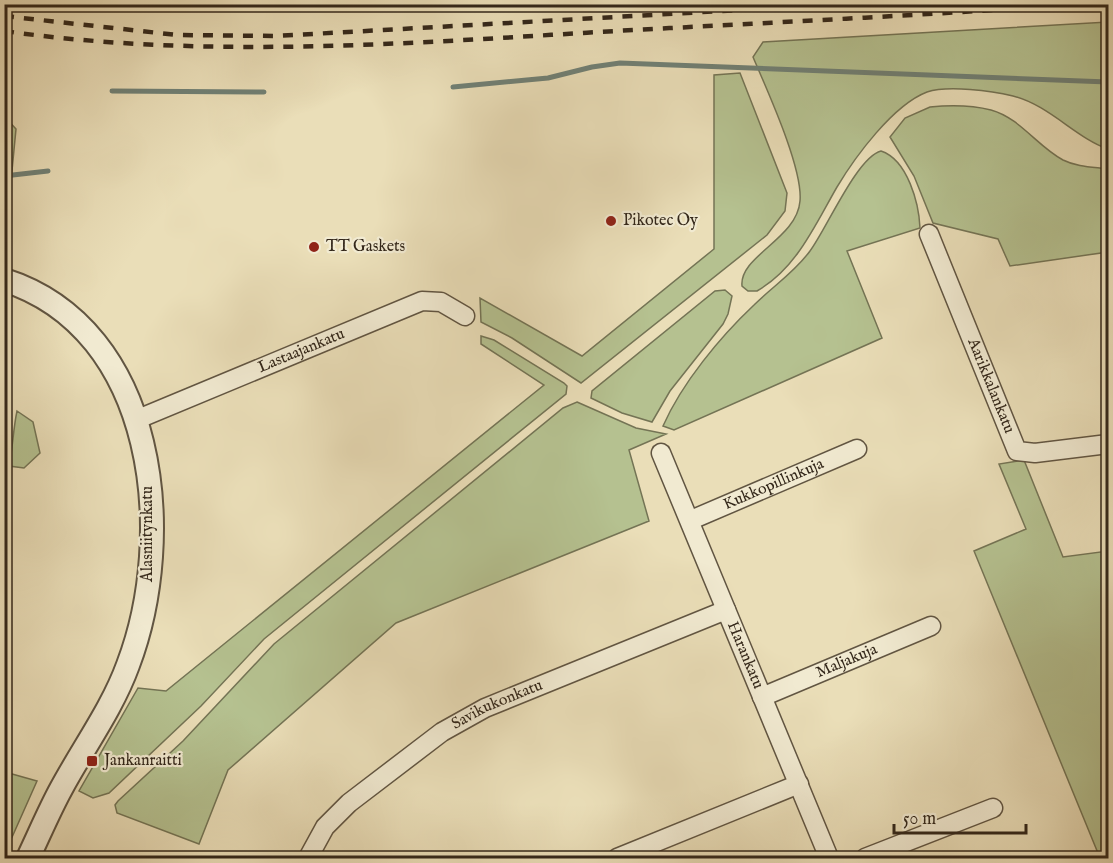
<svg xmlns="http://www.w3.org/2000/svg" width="1113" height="863" font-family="'IM FELL English',serif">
	<rect width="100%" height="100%" fill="#eadeb8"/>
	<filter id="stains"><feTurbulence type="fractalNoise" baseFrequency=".00333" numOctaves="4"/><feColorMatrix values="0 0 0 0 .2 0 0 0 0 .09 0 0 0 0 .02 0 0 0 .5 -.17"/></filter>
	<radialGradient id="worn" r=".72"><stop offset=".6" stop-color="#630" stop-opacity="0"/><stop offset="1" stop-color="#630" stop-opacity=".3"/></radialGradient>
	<path fill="#b5c190" stroke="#747455" stroke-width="1.5" d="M 1108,22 L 1108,149 C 1076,138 1049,105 1013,96 C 992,91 948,85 927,92 C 893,105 855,157 837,187 C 815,225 797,268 757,291 L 748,291 L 742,286 C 739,256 797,239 800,201 C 803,168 767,90 753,57 L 763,42 Z
		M 740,73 L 787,193 L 785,211 L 767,235 L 581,383 L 512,338 L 481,322 L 480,298 L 582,356 L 714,249 L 714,75 Z
		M 930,107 C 950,105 971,105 991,110 C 1020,118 1037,146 1063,160 C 1077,167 1093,167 1108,169 L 1108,252 L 1010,266 L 998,239 L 933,223 L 914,176 L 890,137 L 905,118 Z
		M 5,117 L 16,129 L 5,243 Z
		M 881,151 C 908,160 919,204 920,228 L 847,251 L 882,338 L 674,430 L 663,426 C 682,383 720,337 754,305 C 773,286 794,273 810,251 C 826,230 857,157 881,151 Z
		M 725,290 L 732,296 L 728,314 L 723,324 L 670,391 L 652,422 L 622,413 L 591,398 L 592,391 L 715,291 Z
		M 481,336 L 494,340 L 564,383 L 567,386 L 566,394 L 264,639 L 201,706 L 109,793 L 93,798 L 79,791 L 138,688 L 166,691 L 544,385 L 481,344 Z
		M 577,402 L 636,428 L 666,434 L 629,450 L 649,521 L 396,623 L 228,770 L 199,844 L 117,813 L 115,805 L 118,801 L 183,741 L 274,644 L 563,408 Z
		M 17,411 L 33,422 L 40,453 L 24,468 L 9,466 C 13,447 13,430 17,411 Z
		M 1024,460 L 1063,557 L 1108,551 L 1108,858 L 1100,858 L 974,551 L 1026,529 L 999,464 Z
		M 5,772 L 37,781 L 5,853 Z"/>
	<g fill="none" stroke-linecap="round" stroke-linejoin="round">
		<path stroke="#708075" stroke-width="5" d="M 453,87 L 548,78 L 592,67 L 620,63 L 1108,82
			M 112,91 L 264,92
			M 4,176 L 48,171"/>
		<g stroke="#615542" stroke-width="21">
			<g id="minor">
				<path id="s1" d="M 929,234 L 1017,451 L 1035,453 L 1108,444"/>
				<path id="s2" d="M 138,419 L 422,301 L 441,302 L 465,316"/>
				<path id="s3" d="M 661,453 L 829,858"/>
				<path id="s4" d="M 691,520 L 857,449"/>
				<path id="s5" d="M 762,697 L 931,626"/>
				<path id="s6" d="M 308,858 L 325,827 L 349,803 L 442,732 L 485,708 L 726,610"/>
				<path d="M 617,858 L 799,784"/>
				<path d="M 865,858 L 993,808"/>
			</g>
		</g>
		<g stroke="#615542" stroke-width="26">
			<path id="tertiary" d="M 4,280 C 158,329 177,536 128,665 C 112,709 83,748 61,789 C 49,811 39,835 28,858"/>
		</g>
		<use href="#minor" stroke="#f1ead1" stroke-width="18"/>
		<use href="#tertiary" stroke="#f1ead1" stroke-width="22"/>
		<path stroke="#33271a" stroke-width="4.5" stroke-dasharray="10 10" stroke-linecap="butt" d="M 4,16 L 177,35 L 276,36 L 847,4
			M 4,31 C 202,59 400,44 598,32 C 758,23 918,16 1078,4"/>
	</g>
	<g fill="#8f2418" stroke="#f1ead1" stroke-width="2">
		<circle cx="611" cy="221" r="6"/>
		<circle cx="314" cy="247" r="6"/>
		<rect x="86" y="755" width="12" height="12" rx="3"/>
	</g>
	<g text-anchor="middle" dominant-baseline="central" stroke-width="4.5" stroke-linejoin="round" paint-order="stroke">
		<g font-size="16" fill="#33271a" stroke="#f1ead1" text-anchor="start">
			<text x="623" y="221">Pikotec Oy</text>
			<text x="326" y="247">TT Gaskets</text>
			<text x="104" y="761">Jankanraitti</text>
		</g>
		<g font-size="16" fill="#33271a" stroke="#f1ead1">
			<text stroke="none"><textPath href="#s2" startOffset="177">Lastaajankatu</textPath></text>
			<text stroke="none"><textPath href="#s1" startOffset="164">Aarikkalankatu</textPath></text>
			<text stroke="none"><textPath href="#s4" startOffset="90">Kukkopillinkuja</textPath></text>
			<text transform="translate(148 534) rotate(-90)">Alasniitynkatu</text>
			<text stroke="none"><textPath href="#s3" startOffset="219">Harankatu</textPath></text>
			<text stroke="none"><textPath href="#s5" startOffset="92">Maljakuja</textPath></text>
			<text stroke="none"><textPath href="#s6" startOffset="248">Savikukonkatu</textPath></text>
		</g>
	</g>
	<rect width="1113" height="863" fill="none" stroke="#eadeb8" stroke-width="24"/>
	<rect x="6" y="6" width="1101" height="851" fill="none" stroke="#33271a" stroke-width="3"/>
	<rect x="12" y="12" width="1089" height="839" fill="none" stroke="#33271a" stroke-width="1.5"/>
	<path d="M894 824v9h132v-9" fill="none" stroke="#33271a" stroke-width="3"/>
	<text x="903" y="824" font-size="18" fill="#33271a" stroke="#f1ead1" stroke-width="4.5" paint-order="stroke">50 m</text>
	<rect width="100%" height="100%" filter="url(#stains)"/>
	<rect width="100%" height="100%" fill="url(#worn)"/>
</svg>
